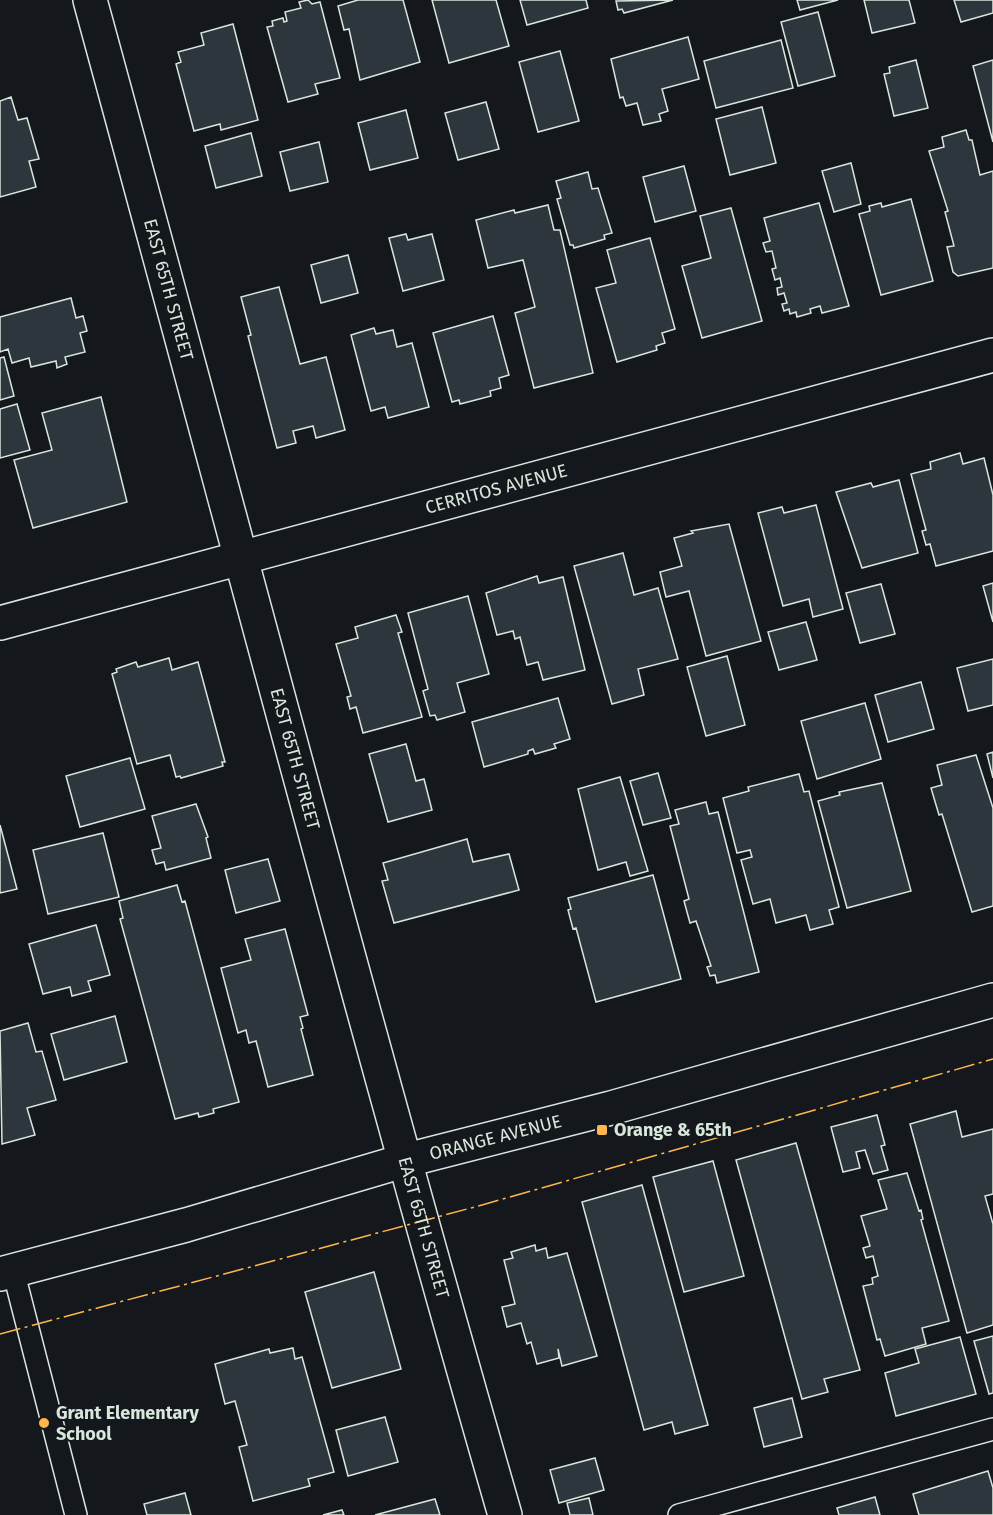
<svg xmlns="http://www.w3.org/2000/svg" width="993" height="1515" font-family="'Fira Sans',sans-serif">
	<rect width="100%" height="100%" fill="#14181c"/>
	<path fill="#2c363c" stroke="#d8e6dc" stroke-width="1.5" d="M 308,0 L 312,4 L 320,2 L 340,78 L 315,84 L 318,94 L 288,102 L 267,27 L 273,26 L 272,21 L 283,18 L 284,22 L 287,21 L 285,12 L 301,8 L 299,2 Z
		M 358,0 L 403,0 L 420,62 L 360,80 L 349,29 L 344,30 L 338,6 Z
		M 432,0 L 496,0 L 509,46 L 449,63 Z
		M 520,0 L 586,0 L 588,8 L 527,25 Z
		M 673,0 L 624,13 L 622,9 L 618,10 L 616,1 Z
		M 797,0 L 838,0 L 800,10 Z
		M 864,0 L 909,0 L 915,23 L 872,33 Z
		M 954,0 L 993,0 L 993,13 L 961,22 Z
		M 818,12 L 835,76 L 798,86 L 781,22 Z
		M 233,24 L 258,120 L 221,130 L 220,124 L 194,131 L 176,64 L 181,62 L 178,52 L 204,45 L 201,33 Z
		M 688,37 L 699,79 L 662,89 L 668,111 L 659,114 L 661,121 L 643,125 L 637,103 L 626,106 L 623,97 L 620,98 L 611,59 Z
		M 781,40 L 793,88 L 716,108 L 704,61 Z
		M 560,51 L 579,121 L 538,132 L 519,62 Z
		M 916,60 L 928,108 L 894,116 L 884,74 L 890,73 L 889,67 Z
		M 993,60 L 993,142 L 973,66 Z
		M 11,97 L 18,120 L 27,118 L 39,159 L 29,161 L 36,187 L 0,197 L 0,101 Z
		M 486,102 L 499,149 L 458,160 L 445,113 Z
		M 762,107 L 776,163 L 730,175 L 716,119 Z
		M 406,110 L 418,158 L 370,170 L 358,123 Z
		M 966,130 L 969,140 L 972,140 L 980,175 L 993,171 L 993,268 L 958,276 L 953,272 L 947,247 L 954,246 L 945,212 L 948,211 L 929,151 L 944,147 L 942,137 Z
		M 251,133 L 262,176 L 216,188 L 205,146 Z
		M 319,142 L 328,182 L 290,191 L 280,152 Z
		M 851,163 L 861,204 L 834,212 L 822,171 Z
		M 684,166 L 696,211 L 655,222 L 643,177 Z
		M 588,172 L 592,189 L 598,188 L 612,233 L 604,235 L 605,239 L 574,248 L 573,245 L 570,245 L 557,199 L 561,198 L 556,181 Z
		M 911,199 L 933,281 L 881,295 L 859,214 L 870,211 L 869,206 L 881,203 L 882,207 Z
		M 819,203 L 849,306 L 822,313 L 820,306 L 810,309 L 811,313 L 797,317 L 796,312 L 790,314 L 789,309 L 784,311 L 782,304 L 787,303 L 784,293 L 778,295 L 777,288 L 782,287 L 780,278 L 775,280 L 772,269 L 776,268 L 772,251 L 766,252 L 763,243 L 770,241 L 764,218 Z
		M 548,205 L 554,230 L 560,230 L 593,373 L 534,388 L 515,313 L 535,307 L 523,260 L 488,268 L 476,220 L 514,210 L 515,213 Z
		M 731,208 L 762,321 L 702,338 L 682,266 L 711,258 L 700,216 Z
		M 406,234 L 408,240 L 432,234 L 444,280 L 403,291 L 389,238 Z
		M 650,238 L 675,329 L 662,333 L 665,343 L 656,346 L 657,350 L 617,362 L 596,288 L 616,283 L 607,250 Z
		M 348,255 L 358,293 L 321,303 L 311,265 Z
		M 279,287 L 300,364 L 326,357 L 345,430 L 316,438 L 313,426 L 293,431 L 296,443 L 277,448 L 248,336 L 251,335 L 241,297 Z
		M 71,298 L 76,318 L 83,316 L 87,331 L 80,333 L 85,352 L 65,357 L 67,364 L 57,368 L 56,361 L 31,367 L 29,358 L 12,363 L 8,349 L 0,352 L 0,317 Z
		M 493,316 L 509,375 L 499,378 L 501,388 L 490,391 L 491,396 L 460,404 L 459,400 L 452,402 L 433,333 Z
		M 374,328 L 376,334 L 393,330 L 397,347 L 412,343 L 429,407 L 388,418 L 385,407 L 371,411 L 351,335 Z
		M 4,357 L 14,396 L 0,400 L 0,358 Z
		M 101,397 L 127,502 L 33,528 L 14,460 L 52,450 L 42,413 Z
		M 17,404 L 30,450 L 0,458 L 0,409 Z
		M 960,453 L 963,464 L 984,458 L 993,495 L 993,551 L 936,566 L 930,544 L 926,545 L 922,531 L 926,530 L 911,474 L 931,469 L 930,462 Z
		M 899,480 L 918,553 L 862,568 L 836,492 L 871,483 L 873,487 Z
		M 816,505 L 843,609 L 813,617 L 809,599 L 783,606 L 758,513 L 782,507 L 784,513 Z
		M 729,524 L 761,641 L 706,656 L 689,591 L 666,597 L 660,572 L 682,566 L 674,538 L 693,533 L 691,531 Z
		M 623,553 L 634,595 L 658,588 L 678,659 L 638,669 L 644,695 L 612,704 L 574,566 Z
		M 537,576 L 539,583 L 563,577 L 585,670 L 543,680 L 538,662 L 527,665 L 520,637 L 515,639 L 513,631 L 497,635 L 486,593 Z
		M 993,583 L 993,622 L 983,586 Z
		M 881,584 L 895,634 L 860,643 L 846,593 Z
		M 468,596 L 489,674 L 457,683 L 465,712 L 437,720 L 435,715 L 430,716 L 423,691 L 428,689 L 408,613 Z
		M 396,615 L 402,632 L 398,633 L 422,717 L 363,733 L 356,707 L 350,709 L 347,697 L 351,696 L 336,644 L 358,638 L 355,627 Z
		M 806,622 L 817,660 L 779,670 L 768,632 Z
		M 727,656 L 745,725 L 706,736 L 687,667 Z
		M 169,658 L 172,670 L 198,662 L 225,762 L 222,762 L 223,766 L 181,778 L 180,776 L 176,777 L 170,755 L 137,764 L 112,674 L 117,672 L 116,669 L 136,662 L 138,667 Z
		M 993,659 L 993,705 L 968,711 L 957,668 Z
		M 921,682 L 934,729 L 888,742 L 875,695 Z
		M 558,698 L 570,739 L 554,744 L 556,748 L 535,754 L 533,749 L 528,751 L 528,754 L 484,767 L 472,722 Z
		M 865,703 L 881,759 L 817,779 L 801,721 Z
		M 406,744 L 416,781 L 424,779 L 432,810 L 388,822 L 369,754 Z
		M 993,752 L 993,778 L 987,754 Z
		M 976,755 L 993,808 L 993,906 L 972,912 L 942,814 L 939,815 L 931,788 L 942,785 L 937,765 Z
		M 130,758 L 145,809 L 80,827 L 66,776 Z
		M 658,773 L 671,818 L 643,825 L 630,781 Z
		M 799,774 L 804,792 L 809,791 L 839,907 L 829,910 L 833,924 L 810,930 L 806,915 L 776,923 L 770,899 L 753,904 L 741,860 L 752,857 L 750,850 L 737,853 L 723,798 L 749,791 L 748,787 Z
		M 620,777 L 648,871 L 630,876 L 626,862 L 598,870 L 578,789 Z
		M 882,783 L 911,891 L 847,908 L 818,801 L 840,795 L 839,792 Z
		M 706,802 L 709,814 L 718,812 L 759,972 L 717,983 L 715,975 L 710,976 L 707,967 L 711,966 L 696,921 L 690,923 L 684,901 L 689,899 L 670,826 L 679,824 L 675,810 Z
		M 196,804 L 208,837 L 206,838 L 211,858 L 166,870 L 164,862 L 156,864 L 152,850 L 161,848 L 152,816 Z
		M 0,825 L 17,889 L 0,893 Z
		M 103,833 L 119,897 L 48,914 L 33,850 Z
		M 467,839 L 473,862 L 509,854 L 519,890 L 394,923 L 382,881 L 388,880 L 383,863 Z
		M 268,859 L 280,901 L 236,913 L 225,870 Z
		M 653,875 L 681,979 L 596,1002 L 576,928 L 573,929 L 568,910 L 571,909 L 568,898 Z
		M 177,885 L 182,902 L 185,901 L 239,1102 L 213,1109 L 214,1113 L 199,1117 L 198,1113 L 175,1119 L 120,919 L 123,918 L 119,901 Z
		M 96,925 L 110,975 L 88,981 L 91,991 L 72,996 L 70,987 L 43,994 L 29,944 Z
		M 285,929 L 308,1015 L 300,1017 L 303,1028 L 301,1029 L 313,1075 L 268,1087 L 256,1041 L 249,1043 L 246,1030 L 238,1033 L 221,968 L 251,960 L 245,939 Z
		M 115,1016 L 127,1062 L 64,1080 L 51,1034 Z
		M 28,1023 L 36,1052 L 42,1051 L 56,1100 L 27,1108 L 35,1135 L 2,1144 L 0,1031 Z
		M 956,1111 L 962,1137 L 993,1129 L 993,1194 L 985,1196 L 993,1224 L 993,1325 L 967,1333 L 910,1124 Z
		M 877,1115 L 885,1145 L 881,1146 L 888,1170 L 873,1174 L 865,1150 L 856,1152 L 860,1168 L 843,1172 L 831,1127 Z
		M 796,1143 L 860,1370 L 824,1379 L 828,1392 L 802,1399 L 736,1160 Z
		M 713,1161 L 744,1276 L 684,1292 L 653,1177 Z
		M 907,1173 L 919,1211 L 921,1210 L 923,1219 L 921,1220 L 949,1321 L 922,1328 L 926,1344 L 885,1356 L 880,1339 L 877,1340 L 863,1286 L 873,1284 L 872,1278 L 878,1276 L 873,1256 L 866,1258 L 863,1248 L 870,1246 L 861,1216 L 887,1209 L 878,1180 Z
		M 642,1185 L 708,1425 L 675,1434 L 672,1422 L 644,1430 L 582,1202 Z
		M 535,1245 L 536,1251 L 546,1248 L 548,1258 L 567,1253 L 597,1356 L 562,1366 L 558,1349 L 559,1358 L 537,1364 L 531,1342 L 527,1344 L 521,1323 L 507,1327 L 502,1307 L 515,1304 L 504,1260 L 513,1258 L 511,1252 Z
		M 374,1272 L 401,1369 L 332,1388 L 305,1292 Z
		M 993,1336 L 993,1393 L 989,1394 L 974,1341 Z
		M 960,1337 L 976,1394 L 896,1416 L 885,1373 L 919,1363 L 915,1349 Z
		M 293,1348 L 295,1359 L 302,1357 L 334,1472 L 308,1479 L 310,1486 L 253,1501 L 239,1447 L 247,1445 L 235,1401 L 225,1404 L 215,1364 L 269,1349 L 270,1353 Z
		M 792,1398 L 802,1437 L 764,1447 L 754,1408 Z
		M 385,1417 L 398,1462 L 348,1476 L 336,1430 Z
		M 595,1458 L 604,1490 L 559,1503 L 550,1470 Z
		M 988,1471 L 993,1488 L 993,1515 L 919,1515 L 913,1494 Z
		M 185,1493 L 191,1515 L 147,1515 L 144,1504 Z
		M 875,1497 L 880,1515 L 839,1515 L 837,1508 Z
		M 589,1498 L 593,1515 L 570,1515 L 567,1503 Z
		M 435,1499 L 440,1515 L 375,1515 Z
		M 342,1510 L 344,1515 L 323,1515 Z"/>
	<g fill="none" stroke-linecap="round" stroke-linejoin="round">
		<g stroke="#d8e6dc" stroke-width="24">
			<path id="service" d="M 13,1270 L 76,1515
				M 679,1515 L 993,1429"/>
		</g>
		<g stroke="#d8e6dc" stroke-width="36">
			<g id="minor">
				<path id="s1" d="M 90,0 C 228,505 360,1012 505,1515"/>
				<path id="s2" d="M 0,623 L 993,355"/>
			</g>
		</g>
		<g stroke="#d8e6dc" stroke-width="36">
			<g id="tertiary">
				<path id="s3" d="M 0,1274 L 186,1225 L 403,1161 L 611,1108 L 993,1000"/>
			</g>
		</g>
		<use href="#service" stroke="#14181c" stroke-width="21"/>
		<use href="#minor" stroke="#14181c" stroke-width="33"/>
		<use href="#tertiary" stroke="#14181c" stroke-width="33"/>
		<path stroke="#ffb74d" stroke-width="1.5" stroke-dasharray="21 4.5 3 4.5" stroke-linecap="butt" d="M 0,1334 L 482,1205 L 993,1059"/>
	</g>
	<g fill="#ffb74d" stroke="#14181c" stroke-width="2">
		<rect x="596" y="1124" width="12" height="12" rx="3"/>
		<circle cx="44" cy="1423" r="6"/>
	</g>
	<g text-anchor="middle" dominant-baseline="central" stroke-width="4.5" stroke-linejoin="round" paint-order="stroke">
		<g font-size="18" fill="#d8e6dc" stroke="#14181c">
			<text stroke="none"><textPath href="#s1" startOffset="300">EAST 65TH STREET</textPath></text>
			<text stroke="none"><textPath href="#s2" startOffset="514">CERRITOS AVENUE</textPath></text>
			<text stroke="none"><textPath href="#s1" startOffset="786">EAST 65TH STREET</textPath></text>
			<text stroke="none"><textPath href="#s3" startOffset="514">ORANGE AVENUE</textPath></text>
			<text stroke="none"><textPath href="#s1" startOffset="1272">EAST 65TH STREET</textPath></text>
		</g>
		<g font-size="18" font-weight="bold" fill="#d8e6dc" stroke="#14181c" text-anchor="start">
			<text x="614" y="1130">Orange &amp; 65th</text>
			<text x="56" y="1413">Grant Elementary<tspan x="56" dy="21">School</tspan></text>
		</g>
	</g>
</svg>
